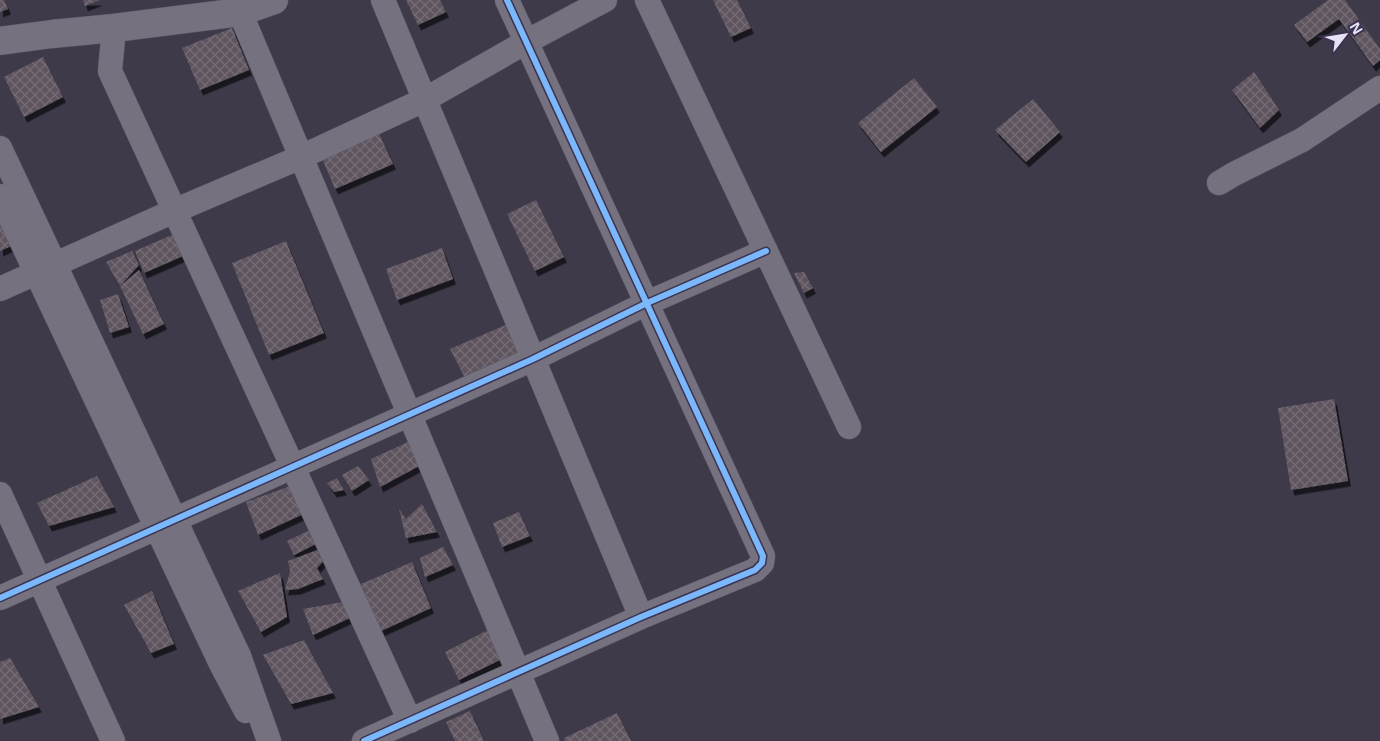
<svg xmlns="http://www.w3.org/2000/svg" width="1380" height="741" font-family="'Open Sans',sans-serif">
	<defs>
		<pattern id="building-cross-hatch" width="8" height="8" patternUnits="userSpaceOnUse" patternTransform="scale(1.25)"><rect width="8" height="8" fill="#5e545e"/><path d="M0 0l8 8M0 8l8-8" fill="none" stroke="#756c76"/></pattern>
		<filter id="shadow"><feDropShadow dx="3" dy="5.5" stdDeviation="0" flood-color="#0009"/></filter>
	</defs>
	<rect width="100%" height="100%" fill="#3f3a4a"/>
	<path fill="url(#building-cross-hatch)" filter="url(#shadow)" d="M 0,0 L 4,0 L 8,9 L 0,12 Z
		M 83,0 L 100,0 L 85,6 Z
		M 406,0 L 440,0 L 446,12 L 418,25 Z
		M 713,0 L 737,0 L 751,28 L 731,37 Z
		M 1328,0 L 1345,0 L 1380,49 L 1380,60 L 1373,66 L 1339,19 L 1307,42 L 1294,25 Z
		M 232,28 L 249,70 L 200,90 L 182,48 Z
		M 43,57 L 63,97 L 24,117 L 4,77 Z
		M 1254,72 L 1279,110 L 1260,128 L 1232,90 Z
		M 914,78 L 937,107 L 881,152 L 858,123 Z
		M 1033,99 L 1060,132 L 1026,162 L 995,130 Z
		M 378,131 L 393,164 L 335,189 L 321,156 Z
		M 536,200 L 564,257 L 535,271 L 507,214 Z
		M 0,205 L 18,243 L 0,251 Z
		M 181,231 L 190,253 L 144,273 L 135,251 Z
		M 286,241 L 324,333 L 269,355 L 232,263 Z
		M 442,248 L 453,279 L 397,300 L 386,269 Z
		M 132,251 L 139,265 L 120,286 L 139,270 L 164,324 L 143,334 L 120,286 L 106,262 Z
		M 804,272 L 813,288 L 804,293 L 794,273 Z
		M 118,294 L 129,327 L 110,333 L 100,300 Z
		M 508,324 L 524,353 L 466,380 L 450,349 Z
		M 1334,399 L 1348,481 L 1291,490 L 1278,408 Z
		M 408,442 L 421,465 L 380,487 L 371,459 Z
		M 358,466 L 369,480 L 352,491 L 342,475 Z
		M 97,476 L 114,507 L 49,526 L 37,503 Z
		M 337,478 L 344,490 L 334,492 L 327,483 Z
		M 296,484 L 310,511 L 258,535 L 246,502 Z
		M 422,504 L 437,532 L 406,538 L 399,509 L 406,519 Z
		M 519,512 L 530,536 L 502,547 L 493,523 Z
		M 310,530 L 318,543 L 294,555 L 287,541 Z
		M 443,547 L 453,565 L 425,577 L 420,558 Z
		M 320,549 L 327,557 L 317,568 L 323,579 L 298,589 L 285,590 L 290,571 L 288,561 Z
		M 412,562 L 431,608 L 379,632 L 361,584 Z
		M 280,573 L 287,617 L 261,632 L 238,591 Z
		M 152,591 L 174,644 L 151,653 L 124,605 Z
		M 348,601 L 352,617 L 313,635 L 303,609 Z
		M 490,629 L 504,658 L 459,680 L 445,652 Z
		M 304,640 L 333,693 L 291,704 L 263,655 Z
		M 10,658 L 39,707 L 0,719 L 0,662 Z
		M 470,711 L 484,741 L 455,741 L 446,722 Z
		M 617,713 L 631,741 L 565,741 L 564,738 Z"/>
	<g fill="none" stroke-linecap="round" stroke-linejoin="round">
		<g stroke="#5d5867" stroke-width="25">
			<path id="street" d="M 383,0 L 641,617
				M 647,0 L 849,427
				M 240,12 L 547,741
				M 114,28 L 110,71 L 410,721
				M 0,148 L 239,656 L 269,741
				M 1219,183 L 1234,174 L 1302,140 L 1380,88
				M 0,196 L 221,664 L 246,711
				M 0,289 L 174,211 L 301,157 L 424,100 L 526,42 L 605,0
				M 0,494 L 113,741
				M 0,598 L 533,359 L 647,303 L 766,251
				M 364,741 L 641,617 L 755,570 L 762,563 L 763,556 L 507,0"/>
		</g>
		<g stroke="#5d5867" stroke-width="29">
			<path id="secondary" d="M 0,41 L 52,34 L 114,28 L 240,12 L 274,0"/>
		</g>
		<use href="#street" stroke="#75717e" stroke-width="24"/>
		<use href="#secondary" stroke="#75717e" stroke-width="28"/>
		<g stroke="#3c3351" stroke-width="9">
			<path id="cycleway" d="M 0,598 L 533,359 L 647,303 L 766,251
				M 364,741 L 641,617 L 755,570 L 762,563 L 763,556 L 507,0"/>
		</g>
		<use href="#cycleway" stroke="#7ab7fb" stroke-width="6"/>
	</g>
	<g transform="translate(1345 35) rotate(59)" stroke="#3c3351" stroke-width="4" paint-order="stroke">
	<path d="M0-4L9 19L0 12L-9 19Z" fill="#e7e2f5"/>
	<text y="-8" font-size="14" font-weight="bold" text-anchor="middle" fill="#e7e2f5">N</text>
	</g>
</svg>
